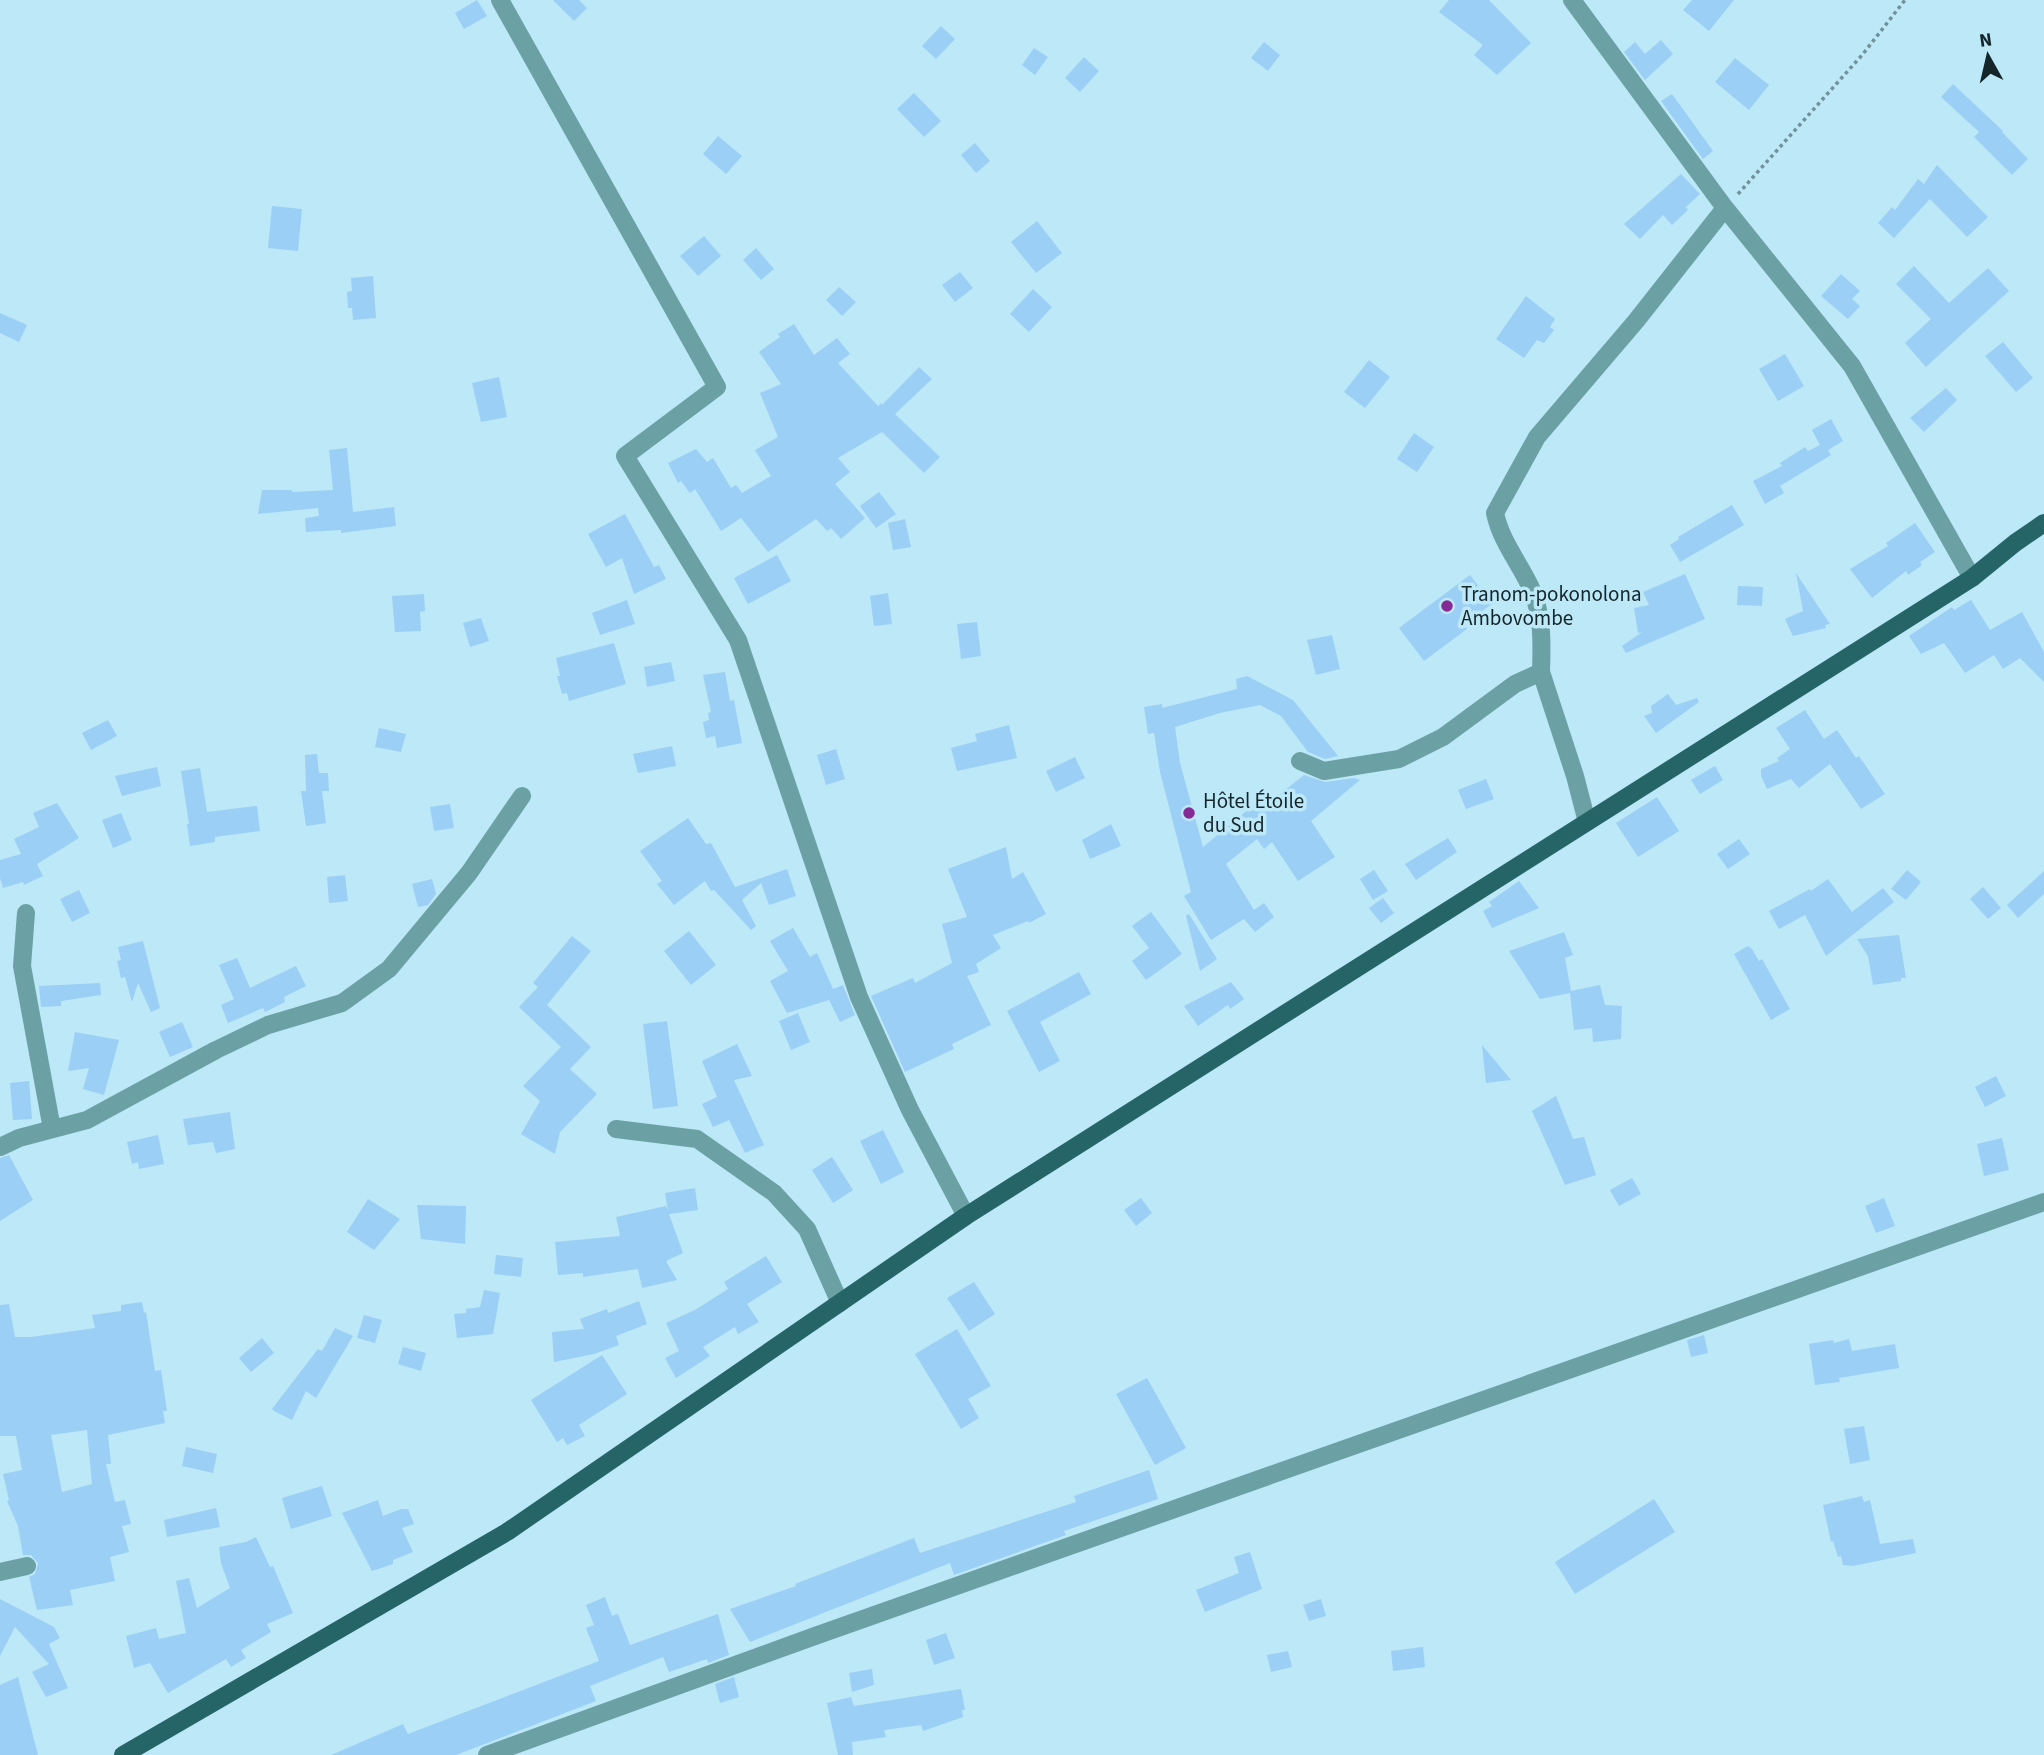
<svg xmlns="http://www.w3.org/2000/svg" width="2044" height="1755" font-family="'Source Sans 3',sans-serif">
	<rect width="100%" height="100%" fill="#bce8f7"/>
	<path fill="#9bcff5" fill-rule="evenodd" d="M 477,0 L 487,16 L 464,29 L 455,13 Z
		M 553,0 L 579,0 L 587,8 L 574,21 Z
		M 1449,0 L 1489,0 L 1531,43 L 1497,75 L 1474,55 L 1483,45 L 1439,12 Z
		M 1692,0 L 1734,0 L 1709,31 L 1683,10 Z
		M 941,26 L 955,39 L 936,59 L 922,46 Z
		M 1661,40 L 1673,54 L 1645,80 L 1624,52 L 1635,42 L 1645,54 Z
		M 1264,42 L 1280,55 L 1268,71 L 1251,58 Z
		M 1034,48 L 1048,57 L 1035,75 L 1022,65 Z
		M 1084,57 L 1099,71 L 1080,92 L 1065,78 Z
		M 1735,58 L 1769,85 L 1749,110 L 1715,82 Z
		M 1953,84 L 2003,131 L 2002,132 L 2028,159 L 2012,175 L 1974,137 L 1979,132 L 1941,97 Z
		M 914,93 L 941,121 L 924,137 L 897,109 Z
		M 1672,94 L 1713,151 L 1703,159 L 1661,101 Z
		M 718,136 L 742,156 L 726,174 L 703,154 Z
		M 975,143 L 990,161 L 976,173 L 961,155 Z
		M 1937,165 L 1988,217 L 1967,237 L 1930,199 L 1894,238 L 1878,223 L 1892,207 L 1895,210 L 1918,179 L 1924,184 Z
		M 1681,174 L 1700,194 L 1686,207 L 1688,210 L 1672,225 L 1663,215 L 1640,239 L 1624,224 Z
		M 272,206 L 302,209 L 298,251 L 268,248 Z
		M 1037,221 L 1062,253 L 1036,273 L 1011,242 Z
		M 704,236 L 721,256 L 698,276 L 680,256 Z
		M 756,248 L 774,269 L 761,280 L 743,260 Z
		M 1914,266 L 1949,303 L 1988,268 L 2009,291 L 1926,367 L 1905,343 L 1931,319 L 1896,284 Z
		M 960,272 L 973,288 L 955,302 L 942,285 Z
		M 1841,274 L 1860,291 L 1852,299 L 1860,306 L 1848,319 L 1821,296 Z
		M 373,276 L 376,318 L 353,320 L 352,308 L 348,308 L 347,292 L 352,291 L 351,278 Z
		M 839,287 L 856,302 L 842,316 L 826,300 Z
		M 1033,289 L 1052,307 L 1029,332 L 1010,314 Z
		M 1526,296 L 1555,319 L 1550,327 L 1554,330 L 1544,343 L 1537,340 L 1524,358 L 1496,339 Z
		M 0,313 L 27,325 L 19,342 L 0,333 Z
		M 794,324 L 814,355 L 837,338 L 850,354 L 838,363 L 878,406 L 881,403 L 882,405 L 919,367 L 932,379 L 895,414 L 940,457 L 924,473 L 882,432 L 838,458 L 850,472 L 835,484 L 865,518 L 841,539 L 831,528 L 827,531 L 816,519 L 768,552 L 741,518 L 721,531 L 695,489 L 690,493 L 681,481 L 678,483 L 668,463 L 696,449 L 707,462 L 713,458 L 731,488 L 736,485 L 742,493 L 771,476 L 755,450 L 778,437 L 760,393 L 781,384 L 759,352 L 780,337 L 778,334 Z
		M 2003,342 L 2033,378 L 2016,392 L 1985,356 Z
		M 1785,354 L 1804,386 L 1778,401 L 1759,369 Z
		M 1369,360 L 1390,377 L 1365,408 L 1344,392 Z
		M 499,377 L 507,417 L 481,422 L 472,383 Z
		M 1946,388 L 1957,400 L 1924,432 L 1910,418 Z
		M 1831,419 L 1843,441 L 1828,450 L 1831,455 L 1780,486 L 1784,493 L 1765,504 L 1753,481 L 1782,466 L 1780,463 L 1805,447 L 1808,451 L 1820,445 L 1812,430 Z
		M 1414,433 L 1434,447 L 1417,472 L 1397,459 Z
		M 347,448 L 353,512 L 394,507 L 396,526 L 341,533 L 341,530 L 306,532 L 305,518 L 319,516 L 318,508 L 258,514 L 262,490 L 292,490 L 292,492 L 333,490 L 329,450 Z
		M 879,492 L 896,514 L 876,528 L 860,506 Z
		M 1732,505 L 1744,525 L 1680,562 L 1670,545 L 1679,539 L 1678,537 Z
		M 625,514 L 654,567 L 659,565 L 666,579 L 634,594 L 622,558 L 606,567 L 588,534 Z
		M 905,519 L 911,547 L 893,550 L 888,523 Z
		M 1915,523 L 1935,552 L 1920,562 L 1922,565 L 1908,575 L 1906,571 L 1872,598 L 1850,569 L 1888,546 L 1886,543 Z
		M 777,555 L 791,581 L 748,604 L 734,578 Z
		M 1796,573 L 1830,624 L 1825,625 L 1826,628 L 1793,636 L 1785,619 L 1803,611 Z
		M 1685,574 L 1705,619 L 1626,653 L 1622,646 L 1642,632 L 1638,633 L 1634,608 L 1649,605 L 1643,592 Z
		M 1470,575 L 1492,604 L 1464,624 L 1467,629 L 1424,661 L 1399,628 Z
		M 1738,586 L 1763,587 L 1762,606 L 1737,605 Z
		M 888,593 L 892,624 L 874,626 L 870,596 Z
		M 424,594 L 425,611 L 420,612 L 421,631 L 395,632 L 392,596 Z
		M 627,600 L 635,624 L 600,635 L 592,613 Z
		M 1971,600 L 1990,630 L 2022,612 L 2044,652 L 2044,682 L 2020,658 L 2003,669 L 1994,655 L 1965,673 L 1944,643 L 1921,654 L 1909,636 L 1952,607 L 1954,610 Z
		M 481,618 L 489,641 L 470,647 L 463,623 Z
		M 977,622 L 981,656 L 961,659 L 957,624 Z
		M 1332,635 L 1340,669 L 1316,675 L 1307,640 Z
		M 614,643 L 626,684 L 569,701 L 567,693 L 562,694 L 557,676 L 560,676 L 556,658 Z
		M 671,662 L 675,681 L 647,687 L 644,667 Z
		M 725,672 L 730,701 L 734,700 L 742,743 L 717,748 L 715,736 L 706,738 L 703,722 L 709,720 L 708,713 L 711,712 L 703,675 Z
		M 1247,676 L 1293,700 L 1338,756 L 1325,759 L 1308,752 L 1281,716 L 1260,705 L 1220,713 L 1175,727 L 1180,763 L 1203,847 L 1256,803 L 1261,809 L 1304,775 L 1325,782 L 1354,778 L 1360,780 L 1311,821 L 1335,857 L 1298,881 L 1272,842 L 1264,849 L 1257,839 L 1226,864 L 1254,910 L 1264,903 L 1274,917 L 1255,932 L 1244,919 L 1211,940 L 1184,896 L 1191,892 L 1160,772 L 1154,733 L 1148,734 L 1144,707 L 1162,704 L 1162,708 L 1237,689 L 1236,679 Z
		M 1668,694 L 1676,705 L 1697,698 L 1699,702 L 1656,733 L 1644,716 L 1652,713 L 1651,706 Z
		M 1805,710 L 1824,739 L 1837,730 L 1856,758 L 1859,756 L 1885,794 L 1861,809 L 1830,764 L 1799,788 L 1791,779 L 1767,789 L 1761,776 L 1761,769 L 1779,761 L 1777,758 L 1790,749 L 1776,728 Z
		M 108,720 L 117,736 L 91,750 L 82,733 Z
		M 1009,725 L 1017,758 L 957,771 L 951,748 L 977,741 L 975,734 Z
		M 379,728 L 406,734 L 401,752 L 375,747 Z
		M 672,746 L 676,766 L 638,773 L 633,754 Z
		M 836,749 L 845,779 L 826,785 L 817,755 Z
		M 317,754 L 319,773 L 328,773 L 329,791 L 322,791 L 326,823 L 306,826 L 301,791 L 306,791 L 305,755 Z
		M 1075,757 L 1085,778 L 1056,792 L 1046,771 Z
		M 1715,766 L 1723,780 L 1700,794 L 1691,780 Z
		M 157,767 L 161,786 L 122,796 L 115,776 Z
		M 200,768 L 207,812 L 257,806 L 260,831 L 215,837 L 215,842 L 190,846 L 187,824 L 189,824 L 181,771 Z
		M 1486,779 L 1494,799 L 1466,809 L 1458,790 Z
		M 1657,797 L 1679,831 L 1638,857 L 1616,823 Z
		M 57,803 L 79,838 L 37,864 L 43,876 L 24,885 L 23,882 L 3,888 L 0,878 L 0,860 L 21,854 L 14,839 L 39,827 L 33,813 Z
		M 450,804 L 454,828 L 434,831 L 430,807 Z
		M 121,813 L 132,840 L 113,848 L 102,820 Z
		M 688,818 L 706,844 L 711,843 L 735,887 L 787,869 L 796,896 L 769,905 L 761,883 L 742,900 L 756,926 L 751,930 L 714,890 L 711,891 L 705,881 L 674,905 L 657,884 L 662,881 L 640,851 Z
		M 1111,824 L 1121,846 L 1090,859 L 1082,840 Z
		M 1448,838 L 1457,852 L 1416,880 L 1405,864 Z
		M 1739,839 L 1750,854 L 1728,869 L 1717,854 Z
		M 1006,847 L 1012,879 L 1023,872 L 1046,914 L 1029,923 L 1028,921 L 993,935 L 1001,948 L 976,964 L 979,972 L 967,976 L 991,1025 L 952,1044 L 954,1049 L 905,1072 L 871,996 L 913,978 L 915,983 L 952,963 L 942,924 L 967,917 L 948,869 Z
		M 1374,870 L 1388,891 L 1373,900 L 1360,879 Z
		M 1907,870 L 1921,882 L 1906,900 L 1891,889 Z
		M 2044,871 L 2044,894 L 2018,918 L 2007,905 Z
		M 345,875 L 348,901 L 329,903 L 327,877 Z
		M 432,879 L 436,894 L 428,905 L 418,907 L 412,884 Z
		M 1828,879 L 1852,912 L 1883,888 L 1894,902 L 1826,956 L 1805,915 L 1779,929 L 1769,911 L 1810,889 L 1811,891 Z
		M 1519,881 L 1539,908 L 1492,928 L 1483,911 L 1492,906 L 1489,902 Z
		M 1983,887 L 2001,908 L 1988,919 L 1970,899 Z
		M 79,890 L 90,913 L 72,922 L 60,899 Z
		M 1383,898 L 1394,913 L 1381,923 L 1369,908 Z
		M 1151,912 L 1182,954 L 1146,980 L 1132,961 L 1149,948 L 1132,926 Z
		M 1189,914 L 1217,959 L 1200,971 L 1186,916 Z
		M 793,928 L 810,957 L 817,953 L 833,989 L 843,985 L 855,1015 L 840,1022 L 829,1000 L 787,1013 L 770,981 L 788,971 L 770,941 Z
		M 689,931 L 716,965 L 691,985 L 664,951 Z
		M 1564,932 L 1573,955 L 1565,958 L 1571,991 L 1600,985 L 1605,1005 L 1622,1006 L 1621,1039 L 1593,1042 L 1592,1028 L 1574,1030 L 1570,993 L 1540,999 L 1509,951 Z
		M 1899,935 L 1906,978 L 1901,978 L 1901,981 L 1873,985 L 1868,956 L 1857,939 Z
		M 572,936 L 591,951 L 547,1005 L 591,1047 L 570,1069 L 597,1094 L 560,1132 L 555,1154 L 521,1134 L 540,1101 L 523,1086 L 561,1047 L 519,1007 L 538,987 L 533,983 Z
		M 143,941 L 160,1008 L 151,1012 L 138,983 L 132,1002 L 125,977 L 121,978 L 117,961 L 121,960 L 118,947 Z
		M 1748,946 L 1752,949 L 1759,961 L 1762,959 L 1790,1009 L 1771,1020 L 1734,954 Z
		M 237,958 L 250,988 L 296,966 L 306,986 L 284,997 L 285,1002 L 265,1012 L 263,1008 L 228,1023 L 221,1005 L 234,999 L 219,965 Z
		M 1079,972 L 1091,994 L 1040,1022 L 1060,1061 L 1039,1072 L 1007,1011 Z
		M 1231,982 L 1244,999 L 1230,1009 L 1228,1005 L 1198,1026 L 1184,1006 Z
		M 100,983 L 101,995 L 61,1001 L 61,1006 L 41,1007 L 39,986 Z
		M 798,1013 L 810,1042 L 791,1050 L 779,1021 Z
		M 667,1021 L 678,1106 L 653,1109 L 643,1024 Z
		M 182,1022 L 193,1047 L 170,1057 L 159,1032 Z
		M 75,1032 L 119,1040 L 104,1095 L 83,1089 L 89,1068 L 68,1071 Z
		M 737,1044 L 752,1076 L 734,1080 L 764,1145 L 745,1153 L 729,1120 L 713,1127 L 702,1104 L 717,1097 L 702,1061 Z
		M 1482,1045 L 1511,1080 L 1486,1083 Z
		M 1996,1076 L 2006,1096 L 1985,1107 L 1975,1087 Z
		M 29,1081 L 32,1119 L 13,1120 L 10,1083 Z
		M 1556,1096 L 1573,1139 L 1584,1137 L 1596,1175 L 1565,1185 L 1532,1111 Z
		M 230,1112 L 235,1149 L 216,1153 L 213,1142 L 188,1145 L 183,1119 Z
		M 883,1130 L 904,1172 L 881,1184 L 860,1141 Z
		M 158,1135 L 164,1164 L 139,1169 L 138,1162 L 132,1164 L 127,1142 Z
		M 2002,1138 L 2009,1170 L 1984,1176 L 1977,1144 Z
		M 9,1155 L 33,1200 L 0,1221 L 0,1158 Z
		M 832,1157 L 853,1190 L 833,1203 L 812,1170 Z
		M 1632,1178 L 1641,1194 L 1619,1206 L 1610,1190 Z
		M 695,1188 L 698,1210 L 669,1214 L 683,1253 L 666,1261 L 677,1280 L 642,1288 L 638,1269 L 583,1277 L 583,1273 L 558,1275 L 555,1242 L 620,1236 L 616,1217 L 666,1206 L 668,1211 L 665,1193 Z
		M 1141,1198 L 1152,1213 L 1136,1226 L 1124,1210 Z
		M 1884,1198 L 1895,1226 L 1876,1233 L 1865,1206 Z
		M 368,1199 L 400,1219 L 374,1250 L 347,1232 Z
		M 417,1205 L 466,1206 L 465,1244 L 421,1239 Z
		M 496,1255 L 523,1258 L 521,1277 L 494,1274 Z
		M 766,1256 L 782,1282 L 747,1304 L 759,1322 L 738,1334 L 735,1327 L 703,1347 L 710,1356 L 676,1378 L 665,1358 L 679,1351 L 666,1323 L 695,1310 L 728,1289 L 724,1282 Z
		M 974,1282 L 995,1314 L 969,1331 L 947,1298 Z
		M 484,1290 L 500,1293 L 493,1334 L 457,1338 L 454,1314 L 466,1313 L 466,1309 L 480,1307 Z
		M 639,1301 L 647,1324 L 616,1336 L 619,1345 L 594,1354 L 554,1362 L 552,1332 L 584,1329 L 580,1319 L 607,1309 L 608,1313 Z
		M 142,1302 L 144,1313 L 146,1312 L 155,1371 L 161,1370 L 167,1411 L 163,1411 L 165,1423 L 108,1435 L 111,1464 L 106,1464 L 115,1502 L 125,1500 L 131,1524 L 122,1526 L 129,1552 L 110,1557 L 115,1581 L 70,1590 L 73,1605 L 37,1610 L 29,1577 L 35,1574 L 38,1563 L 31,1555 L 23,1555 L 18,1526 L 7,1501 L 9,1500 L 3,1474 L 22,1470 L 16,1436 L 0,1436 L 0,1305 L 9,1304 L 15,1337 L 31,1337 L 95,1328 L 92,1315 L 121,1311 L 121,1305 ZM 87,1430 L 92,1484 L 62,1492 L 51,1435 Z
		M 364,1315 L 382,1320 L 375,1343 L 357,1338 Z
		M 335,1328 L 353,1336 L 316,1398 L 306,1391 L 292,1420 L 274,1411 L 272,1409 L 318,1349 L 322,1351 Z
		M 957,1329 L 991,1386 L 968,1399 L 979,1418 L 961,1429 L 915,1354 Z
		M 1704,1335 L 1708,1353 L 1691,1357 L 1687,1340 Z
		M 262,1338 L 274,1353 L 251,1372 L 239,1358 Z
		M 1849,1339 L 1852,1351 L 1895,1344 L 1899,1368 L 1839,1378 L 1840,1382 L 1815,1385 L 1809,1344 L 1833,1340 L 1834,1343 Z
		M 403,1347 L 426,1353 L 421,1371 L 398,1364 Z
		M 602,1355 L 627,1394 L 579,1425 L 585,1436 L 567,1445 L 563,1438 L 557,1442 L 531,1400 Z
		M 1147,1378 L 1186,1448 L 1155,1465 L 1116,1394 Z
		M 1864,1426 L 1870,1460 L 1850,1464 L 1844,1429 Z
		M 186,1447 L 217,1454 L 213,1473 L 182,1466 Z
		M 1149,1470 L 1158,1499 L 1064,1531 L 1066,1535 L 954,1575 L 950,1563 L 750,1642 L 730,1609 L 796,1586 L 795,1584 L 914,1538 L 920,1553 L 1076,1502 L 1074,1496 Z
		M 322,1486 L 332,1516 L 291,1529 L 282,1498 Z
		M 1862,1496 L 1864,1502 L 1870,1500 L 1880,1544 L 1913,1539 L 1916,1553 L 1853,1566 L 1843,1565 L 1841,1556 L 1838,1557 L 1833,1541 L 1831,1542 L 1823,1505 Z
		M 1654,1499 L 1675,1532 L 1575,1594 L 1555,1562 Z
		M 378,1500 L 383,1516 L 401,1509 L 408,1509 L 414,1524 L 402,1528 L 413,1552 L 393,1560 L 393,1564 L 372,1571 L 342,1513 Z
		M 216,1508 L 220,1527 L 167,1537 L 164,1520 Z
		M 256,1537 L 270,1567 L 273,1566 L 293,1613 L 267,1624 L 271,1632 L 241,1650 L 246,1658 L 231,1667 L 226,1659 L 168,1693 L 150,1663 L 134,1668 L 126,1636 L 156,1628 L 159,1639 L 186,1633 L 176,1581 L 189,1578 L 197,1608 L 230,1588 L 221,1563 L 219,1547 L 246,1542 Z
		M 1250,1552 L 1262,1589 L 1205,1612 L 1196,1590 L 1239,1573 L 1234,1557 Z
		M 605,1597 L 612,1616 L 618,1614 L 630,1645 L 718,1614 L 729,1655 L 708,1663 L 707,1659 L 669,1672 L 663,1657 L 590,1686 L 596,1701 L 456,1755 L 331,1755 L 403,1724 L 408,1734 L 599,1661 L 586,1628 L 594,1625 L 586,1605 Z
		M 0,1599 L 54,1627 L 60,1638 L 49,1644 L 68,1688 L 46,1697 L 32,1672 L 49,1664 L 15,1627 L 0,1656 Z
		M 1321,1599 L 1326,1616 L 1309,1621 L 1303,1605 Z
		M 946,1633 L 955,1658 L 934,1665 L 926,1640 Z
		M 1423,1647 L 1425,1667 L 1393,1671 L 1391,1651 Z
		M 1288,1651 L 1292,1667 L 1271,1672 L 1267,1655 Z
		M 872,1669 L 874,1685 L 852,1692 L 849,1673 Z
		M 18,1677 L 38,1755 L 0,1755 L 0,1685 Z
		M 734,1677 L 739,1697 L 720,1703 L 715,1684 Z
		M 961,1689 L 965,1710 L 962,1710 L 963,1717 L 923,1731 L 921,1725 L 884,1730 L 886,1737 L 852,1742 L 853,1755 L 838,1755 L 827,1703 L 851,1697 L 854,1706 Z"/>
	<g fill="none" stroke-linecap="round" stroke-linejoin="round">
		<path stroke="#71919b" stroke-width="3.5" stroke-dasharray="3.5 3.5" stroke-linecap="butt" d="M 1738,194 L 1863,54 L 1905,0"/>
		<path stroke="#6ba1a4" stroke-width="18" d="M 500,0 L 717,387 L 625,456 L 738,640 L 859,997 L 910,1110 L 966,1216
			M 1572,0 L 1725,208 L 1852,366 L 1972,578
			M 1541,672 C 1542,643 1543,613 1530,586 C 1518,561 1501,541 1495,513 L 1537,437 L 1636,321 L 1725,208
			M 1300,761 L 1324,771 L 1399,759 L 1443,737 L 1515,684 L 1541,672 L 1575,776 L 1587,822
			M 26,913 L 22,966 L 52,1129
			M 616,1129 L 697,1139 L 774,1193 L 807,1229 L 840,1303
			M 0,1147 L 19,1138 L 87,1120 L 216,1050 L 268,1025 L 342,1003 L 389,969 L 469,873 L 522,796
			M 0,1572 L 27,1566
			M 487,1755 L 815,1636 L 2044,1202"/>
		<path stroke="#256568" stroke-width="18" d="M 123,1755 L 507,1532 L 966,1216 L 1972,578 L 2015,543 L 2044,523"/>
	</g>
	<g fill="#862a96" stroke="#bce8f7" stroke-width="2.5">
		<circle cx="1447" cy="606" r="7"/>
		<circle cx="1189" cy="813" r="7"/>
	</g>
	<g text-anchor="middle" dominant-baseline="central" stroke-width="7" stroke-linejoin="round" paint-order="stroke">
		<g font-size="21" fill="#15262b" stroke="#bce8f7" text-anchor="start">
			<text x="1461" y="594">Tranom-pokonolona<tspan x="1461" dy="24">Ambovombe</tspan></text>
			<text x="1203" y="801">Hôtel Étoile<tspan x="1203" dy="24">du Sud</tspan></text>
		</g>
	</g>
	<g transform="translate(1988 56) rotate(352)" stroke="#bce8f7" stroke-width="5" paint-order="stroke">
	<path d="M0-5L12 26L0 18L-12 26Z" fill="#15262b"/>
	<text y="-10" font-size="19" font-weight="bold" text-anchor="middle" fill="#15262b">N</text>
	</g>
</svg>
